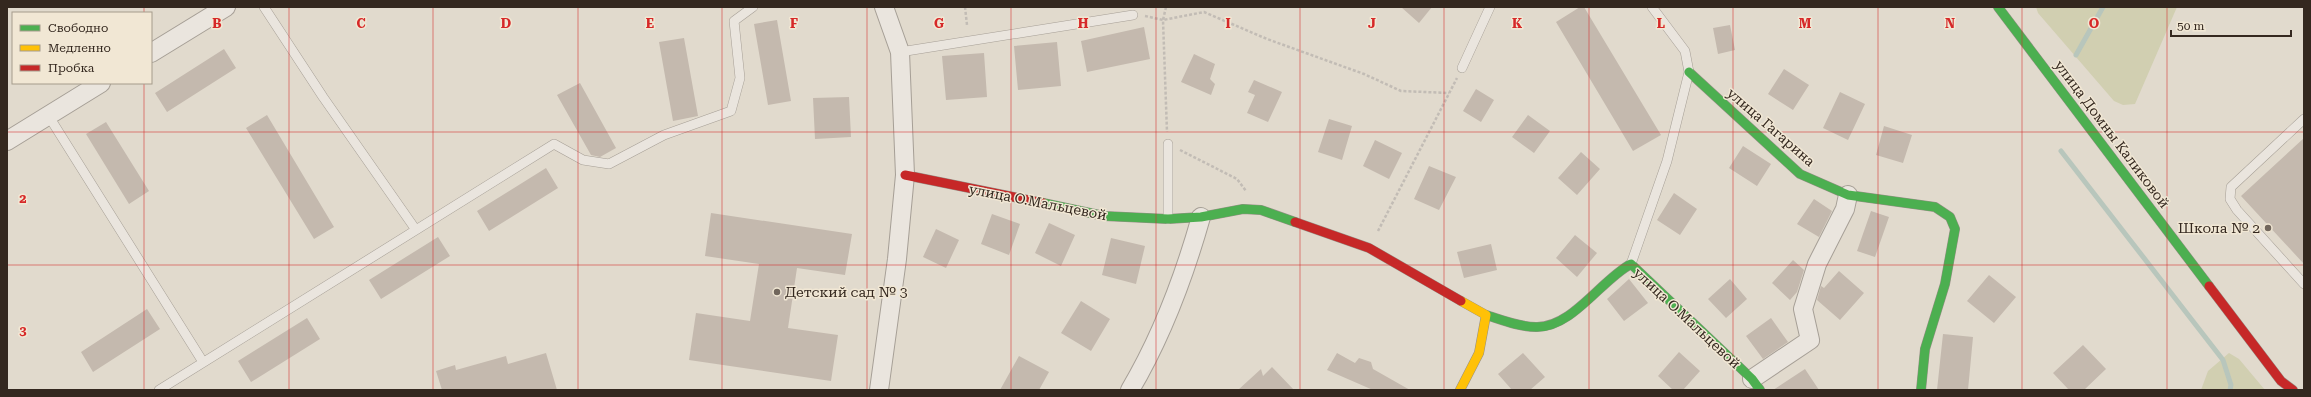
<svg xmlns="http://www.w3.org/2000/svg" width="2311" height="397" font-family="'Roboto Serif',serif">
	<rect width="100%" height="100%" fill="#e1dacd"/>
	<path fill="#d1cfb1" d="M 2036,7 L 2177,7 L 2135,104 L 2123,105 L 2114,101 L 2038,13 Z
		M 2229,353 L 2239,359 L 2265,390 L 2201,390 L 2208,371 Z"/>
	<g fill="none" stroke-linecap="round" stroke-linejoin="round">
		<path stroke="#b8c6bc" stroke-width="5" d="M 2076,55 L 2103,7
			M 2061,151 L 2223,360 L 2231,385 L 2230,390"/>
	</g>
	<path fill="#c4b9ae" d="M 1401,7 L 1432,7 L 1419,23 Z
		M 1580,7 L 1584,7 L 1661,135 L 1633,151 L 1556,22 Z
		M 777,20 L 791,101 L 768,105 L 754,24 Z
		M 1730,25 L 1735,50 L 1718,54 L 1713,28 Z
		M 1144,27 L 1150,59 L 1087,72 L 1081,41 Z
		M 684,38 L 698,116 L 673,121 L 659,42 Z
		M 1057,42 L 1061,86 L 1018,90 L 1014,46 Z
		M 224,49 L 236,68 L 167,112 L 155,93 Z
		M 984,53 L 987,97 L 946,100 L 942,56 Z
		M 1194,54 L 1215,64 L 1210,79 L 1215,84 L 1211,95 L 1181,82 Z
		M 1784,69 L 1809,85 L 1793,110 L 1768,94 Z
		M 1254,80 L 1282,92 L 1268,122 L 1247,113 L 1255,95 L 1248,92 Z
		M 580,83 L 616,148 L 600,157 L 591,155 L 557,95 Z
		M 1476,89 L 1494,100 L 1481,122 L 1463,111 Z
		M 1840,92 L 1865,104 L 1848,140 L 1823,128 Z
		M 849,97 L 851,137 L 815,139 L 813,98 Z
		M 267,115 L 334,227 L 314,239 L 246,128 Z
		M 1528,115 L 1550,131 L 1534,153 L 1512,137 Z
		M 1329,119 L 1352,126 L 1342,160 L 1318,152 Z
		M 106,122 L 149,191 L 129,204 L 86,134 Z
		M 1884,126 L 1912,135 L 1903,163 L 1876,155 Z
		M 2304,138 L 2304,264 L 2241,196 Z
		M 1375,140 L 1402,153 L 1389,179 L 1363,166 Z
		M 1743,146 L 1771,164 L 1757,186 L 1729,168 Z
		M 1581,152 L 1600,169 L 1577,195 L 1558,178 Z
		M 1429,166 L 1456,177 L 1439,210 L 1414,199 Z
		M 546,168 L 558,188 L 489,231 L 477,211 Z
		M 1674,193 L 1697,209 L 1680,235 L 1657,220 Z
		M 1814,199 L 1832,211 L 1819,237 L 1797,224 Z
		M 1871,211 L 1889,217 L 1875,257 L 1857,251 Z
		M 711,213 L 852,234 L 845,275 L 797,268 L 788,328 L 838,335 L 831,381 L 689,360 L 696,313 L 750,321 L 759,264 L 705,256 Z
		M 992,214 L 1020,224 L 1009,255 L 981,244 Z
		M 1049,223 L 1075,235 L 1061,266 L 1035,253 Z
		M 936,229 L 959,240 L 946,268 L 923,257 Z
		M 1575,235 L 1597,253 L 1577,277 L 1556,258 Z
		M 438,237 L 450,256 L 381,299 L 369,280 Z
		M 1111,238 L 1145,246 L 1136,284 L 1102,275 Z
		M 1491,244 L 1497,270 L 1464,278 L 1457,252 Z
		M 1793,260 L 1804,270 L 1797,292 L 1790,300 L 1772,283 Z
		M 1839,271 L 1864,293 L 1840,320 L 1817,300 L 1821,286 L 1824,288 Z
		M 1989,275 L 2016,297 L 1994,323 L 1967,301 Z
		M 1629,279 L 1648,303 L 1624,321 L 1607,299 Z
		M 1730,279 L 1747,299 L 1726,318 L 1708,299 Z
		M 1081,301 L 1110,319 L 1091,351 L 1061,333 Z
		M 147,309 L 160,329 L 93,372 L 81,352 Z
		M 307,318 L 320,339 L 251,382 L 238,361 Z
		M 1771,318 L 1788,342 L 1763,359 L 1746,336 Z
		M 1943,334 L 1973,337 L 1968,390 L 1937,390 Z
		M 2083,345 L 2106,369 L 2084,390 L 2069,390 L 2053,373 Z
		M 1679,352 L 1700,371 L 1683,390 L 1673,390 L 1658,376 Z
		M 546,353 L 557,390 L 442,390 L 436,371 L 455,365 L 456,370 L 506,356 L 508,364 Z
		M 1337,353 L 1355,363 L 1359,358 L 1371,362 L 1373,369 L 1410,390 L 1373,390 L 1327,370 Z
		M 1523,353 L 1545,377 L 1530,390 L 1512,390 L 1498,374 Z
		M 1019,356 L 1049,372 L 1039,390 L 1000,390 Z
		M 1272,367 L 1294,390 L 1238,390 L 1261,369 L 1263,376 Z
		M 1805,369 L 1819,390 L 1773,390 Z"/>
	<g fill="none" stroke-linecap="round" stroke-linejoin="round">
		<g stroke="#a69f96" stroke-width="10">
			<path id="lane" d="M 264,7 L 323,97 L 416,230
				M 900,52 L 1133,15
				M 1462,68 L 1490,7
				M 48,115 L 203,362
				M 2304,119 L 2231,187 L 2230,199 L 2237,210 L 2304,284
				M 1168,144 L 1168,219
				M 1631,264 L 1667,161 L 1689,72 L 1685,51 L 1652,7
				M 159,390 L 554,144 L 583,160 L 609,164 L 664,135 L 731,111 L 740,78 L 734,21 L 753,7"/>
		</g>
		<g stroke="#a69f96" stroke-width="20">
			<path id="street" d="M 151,53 L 226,7
				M 7,141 L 101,83
				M 1752,379 L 1810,340 L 1803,309 L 1817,264 L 1845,209 L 1848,195
				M 879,390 L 897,259 L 905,175 L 900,52 L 884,7
				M 1130,390 C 1162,336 1184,277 1201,217"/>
		</g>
		<g stroke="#968f86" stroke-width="10">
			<path id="fast" d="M 1998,7 L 2209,286
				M 1689,72 L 1800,174 L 1848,195 L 1935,207 L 1950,217 L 1955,229 L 1945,284 L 1925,349 L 1921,390
				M 1043,203 L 1104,216 L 1168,219 L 1201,217 L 1243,209 L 1261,210 L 1295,222
				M 1486,315 C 1502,320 1519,327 1536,327 C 1572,328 1601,280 1631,264 L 1752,379 L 1760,390"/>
		</g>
		<g stroke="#968f86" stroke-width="10">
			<path id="slow" d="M 1460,390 L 1479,353 L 1486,315 L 1461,301"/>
		</g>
		<g stroke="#968f86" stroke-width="10">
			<path id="jam" d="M 905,175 L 1043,203
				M 1295,222 L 1369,248 L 1461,301
				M 2209,286 L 2281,381 L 2293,390"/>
		</g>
		<path stroke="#c2bcb5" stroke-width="2.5" stroke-dasharray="3 2" stroke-linecap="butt" d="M 965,7 L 967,25
			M 1166,7 L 1163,20 L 1167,132
			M 1145,16 L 1163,20 L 1204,12 L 1267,39 L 1364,74 L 1401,91 L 1449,93
			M 1180,150 L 1237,179 L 1246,191
			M 1378,231 L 1457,78"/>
		<use href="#lane" stroke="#eae5de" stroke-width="9"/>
		<use href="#street" stroke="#eae5de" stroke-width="18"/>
		<use href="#fast" stroke="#4caf50" stroke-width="9"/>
		<use href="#slow" stroke="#ffc107" stroke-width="9"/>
		<use href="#jam" stroke="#c62828" stroke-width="9"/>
	</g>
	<path fill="none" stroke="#d62828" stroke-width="1" stroke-opacity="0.55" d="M 144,7 L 144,13M 289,7 L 289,390M 433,7 L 433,390M 578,7 L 578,390M 722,7 L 722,390M 867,7 L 867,390M 1011,7 L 1011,390M 1156,7 L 1156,390M 1300,7 L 1300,390M 1444,7 L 1444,390M 1589,7 L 1589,390M 1733,7 L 1733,390M 1878,7 L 1878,390M 2022,7 L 2022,390M 2167,7 L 2167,390M 144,83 L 144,390M 7,132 L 2304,132M 7,265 L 2304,265"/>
	<g fill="#71665c" stroke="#f1e7d4" stroke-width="1.5">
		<circle cx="2268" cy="228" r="4"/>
		<circle cx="777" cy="292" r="4"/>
	</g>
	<g text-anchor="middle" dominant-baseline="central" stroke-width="3" stroke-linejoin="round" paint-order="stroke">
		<g font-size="14" fill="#34281f" stroke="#f1e7d4">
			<text transform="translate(1771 127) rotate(41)">улица Гагарина</text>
			<text transform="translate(2112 134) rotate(53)">улица Домны Каликовой</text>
			<text transform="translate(1038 202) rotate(11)">улица О.Мальцевой</text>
			<text transform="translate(1687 318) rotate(43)">улица О.Мальцевой</text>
		</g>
		<g font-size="14" fill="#34281f" stroke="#f1e7d4" text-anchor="end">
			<text x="2260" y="228">Школа № 2</text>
			<text x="785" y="292" text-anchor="start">Детский сад № 3</text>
		</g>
	</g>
	<g font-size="13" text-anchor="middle" font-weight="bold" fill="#d62828" stroke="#f1e7d4" stroke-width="3" stroke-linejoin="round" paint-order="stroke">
		<text x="217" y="28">B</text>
		<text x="361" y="28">C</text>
		<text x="506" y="28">D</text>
		<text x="650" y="28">E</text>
		<text x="794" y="28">F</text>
		<text x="939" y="28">G</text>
		<text x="1083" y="28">H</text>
		<text x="1228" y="28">I</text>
		<text x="1372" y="28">J</text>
		<text x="1517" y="28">K</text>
		<text x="1661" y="28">L</text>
		<text x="1805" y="28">M</text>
		<text x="1950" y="28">N</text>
		<text x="2094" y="28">O</text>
		<text x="23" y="203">2</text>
		<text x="23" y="335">3</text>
	</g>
	<rect width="2311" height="397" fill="none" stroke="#34281f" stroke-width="16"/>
	<rect x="12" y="12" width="140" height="72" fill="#f1e7d4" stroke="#a59b8c"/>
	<rect x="20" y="25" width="20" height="6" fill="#4caf50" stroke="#a59b8c"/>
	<text x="48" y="32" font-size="12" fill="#34281f">Свободно</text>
	<rect x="20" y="45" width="20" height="6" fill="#ffc107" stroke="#a59b8c"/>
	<text x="48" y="52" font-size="12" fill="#34281f">Медленно</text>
	<rect x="20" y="65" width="20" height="6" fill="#c62828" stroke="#a59b8c"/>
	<text x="48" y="72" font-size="12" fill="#34281f">Пробка</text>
	<path d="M2171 30v6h120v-6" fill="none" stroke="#34281f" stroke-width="2"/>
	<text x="2177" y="30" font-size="12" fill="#34281f" stroke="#f1e7d4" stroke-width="3" paint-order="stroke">50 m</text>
</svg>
